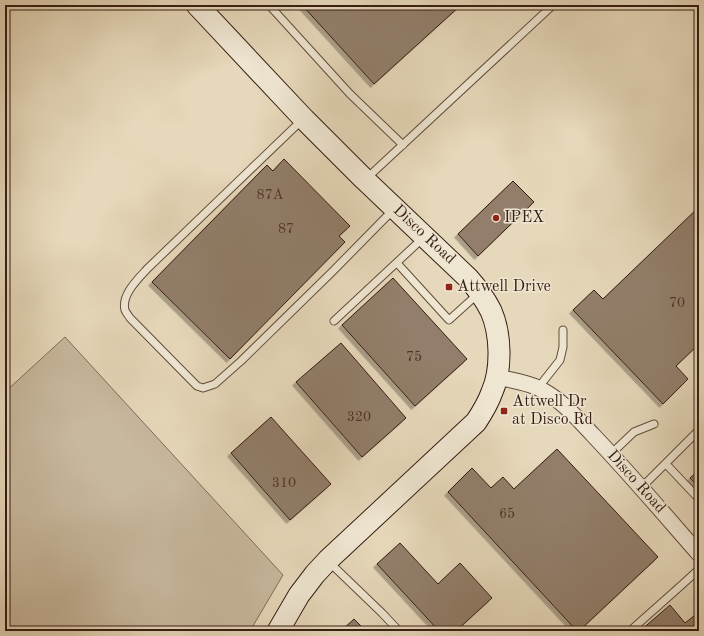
<svg xmlns="http://www.w3.org/2000/svg" width="704" height="636" font-family="'Old Standard TT',serif">
	<defs>
		<filter id="shadow"><feDropShadow dx="-3.5" dy="3.5" stdDeviation="0" flood-color="#0004"/></filter>
	</defs>
	<rect width="100%" height="100%" fill="#e6d8ba"/>
	<filter id="stains"><feTurbulence type="fractalNoise" baseFrequency=".005" numOctaves="4"/><feColorMatrix values="0 0 0 0 .2 0 0 0 0 .09 0 0 0 0 .02 0 0 0 .5 -.17"/></filter>
	<radialGradient id="worn" r=".72"><stop offset=".6" stop-color="#630" stop-opacity="0"/><stop offset="1" stop-color="#630" stop-opacity=".3"/></radialGradient>
	<path fill="#c8b89e" stroke="#7f6a58" d="M 65,337 L 283,575 L 250,631 L 5,631 L 5,392 Z"/>
	<path fill="#927e6a" stroke="#361d13" filter="url(#shadow)" d="M 302,5 L 461,5 L 374,84 Z
		M 284,159 L 350,226 L 339,236 L 345,242 L 230,359 L 152,282 L 267,165 L 273,171 Z
		M 513,181 L 534,202 L 478,256 L 458,234 Z
		M 699,207 L 699,344 L 676,366 L 688,379 L 663,404 L 573,310 L 594,290 L 603,299 Z
		M 393,278 L 467,359 L 415,406 L 342,325 Z
		M 341,343 L 406,418 L 362,457 L 296,382 Z
		M 271,417 L 331,484 L 290,520 L 231,453 Z
		M 557,449 L 658,557 L 579,631 L 577,631 L 448,492 L 472,468 L 491,488 L 503,477 L 514,489 Z
		M 699,470 L 699,487 L 690,478 Z
		M 400,543 L 438,584 L 460,563 L 492,598 L 456,631 L 439,631 L 377,564 Z
		M 670,605 L 685,623 L 699,612 L 699,631 L 640,631 Z
		M 354,619 L 366,631 L 341,631 Z"/>
	<g fill="none" stroke-linecap="round" stroke-linejoin="round">
		<g stroke="#624c3d" stroke-width="9">
			<path id="service" d="M 269,5 L 350,94 L 403,145
				M 302,120 L 147,269 C 138,279 121,295 125,310 C 126,313 129,316 130,318 L 197,386 L 203,388 L 215,384 L 241,361 L 332,272 L 394,209
				M 367,178 L 553,5
				M 397,263 L 449,320 L 479,293
				M 334,321 L 423,238
				M 538,388 L 560,360 L 563,347 L 563,330
				M 611,454 L 634,432 L 654,424
				M 666,464 L 699,499
				M 641,488 L 699,430
				M 329,562 L 382,613 L 399,631
				M 630,631 C 653,610 677,590 699,569"/>
		</g>
		<g stroke="#624c3d" stroke-width="17">
			<path id="minor" d="M 497,377 C 510,380 526,382 538,388 C 560,398 577,418 593,435 C 630,474 664,514 699,554"/>
		</g>
		<g stroke="#361d13" stroke-width="23">
			<path id="secondary" d="M 197,5 L 304,119 L 365,180 L 468,278 C 477,288 485,299 491,311 C 501,334 502,369 492,392 C 488,403 482,413 476,422 L 328,560 L 315,574 L 299,595 L 278,631"/>
		</g>
		<use href="#service" stroke="#efe6d2" stroke-width="7"/>
		<use href="#minor" stroke="#efe6d2" stroke-width="15"/>
		<use href="#secondary" stroke="#efe6d2" stroke-width="21"/>
	</g>
	<g fill="#8f2418" stroke="#efe6d2" stroke-width="1.5">
		<circle cx="496" cy="218" r="4"/>
		<rect x="445" y="283" width="8" height="8" rx="2"/>
		<rect x="500" y="407" width="8" height="8" rx="2"/>
	</g>
	<g text-anchor="middle" dominant-baseline="central" stroke-width="3" stroke-linejoin="round" paint-order="stroke">
		<g font-size="14" fill="#4d3529">
			<text x="270" y="195">87A</text>
			<text x="286" y="229">87</text>
			<text x="677" y="303">70</text>
			<text x="414" y="357">75</text>
			<text x="359" y="417">320</text>
			<text x="284" y="483">310</text>
			<text x="507" y="514">65</text>
		</g>
		<g font-size="16" fill="#361d13" stroke="#efe6d2" text-anchor="start">
			<text x="504" y="218">IPEX</text>
			<text x="457" y="287">Attwell Drive</text>
			<text x="512" y="402">Attwell Dr<tspan x="512" dy="18">at Disco Rd</tspan></text>
		</g>
		<g font-size="16" fill="#361d13" stroke="#efe6d2">
			<text transform="translate(424 235) rotate(43)">Disco Road</text>
			<text transform="translate(636 482) rotate(48)">Disco Road</text>
		</g>
	</g>
	<rect width="704" height="636" fill="none" stroke="#e6d8ba" stroke-width="20"/>
	<rect x="6" y="6" width="692" height="624" fill="none" stroke="#361d13" stroke-width="2"/>
	<rect x="10" y="10" width="684" height="616" fill="none" stroke="#361d13"/>
	<rect width="100%" height="100%" filter="url(#stains)"/>
	<rect width="100%" height="100%" fill="url(#worn)"/>
</svg>
